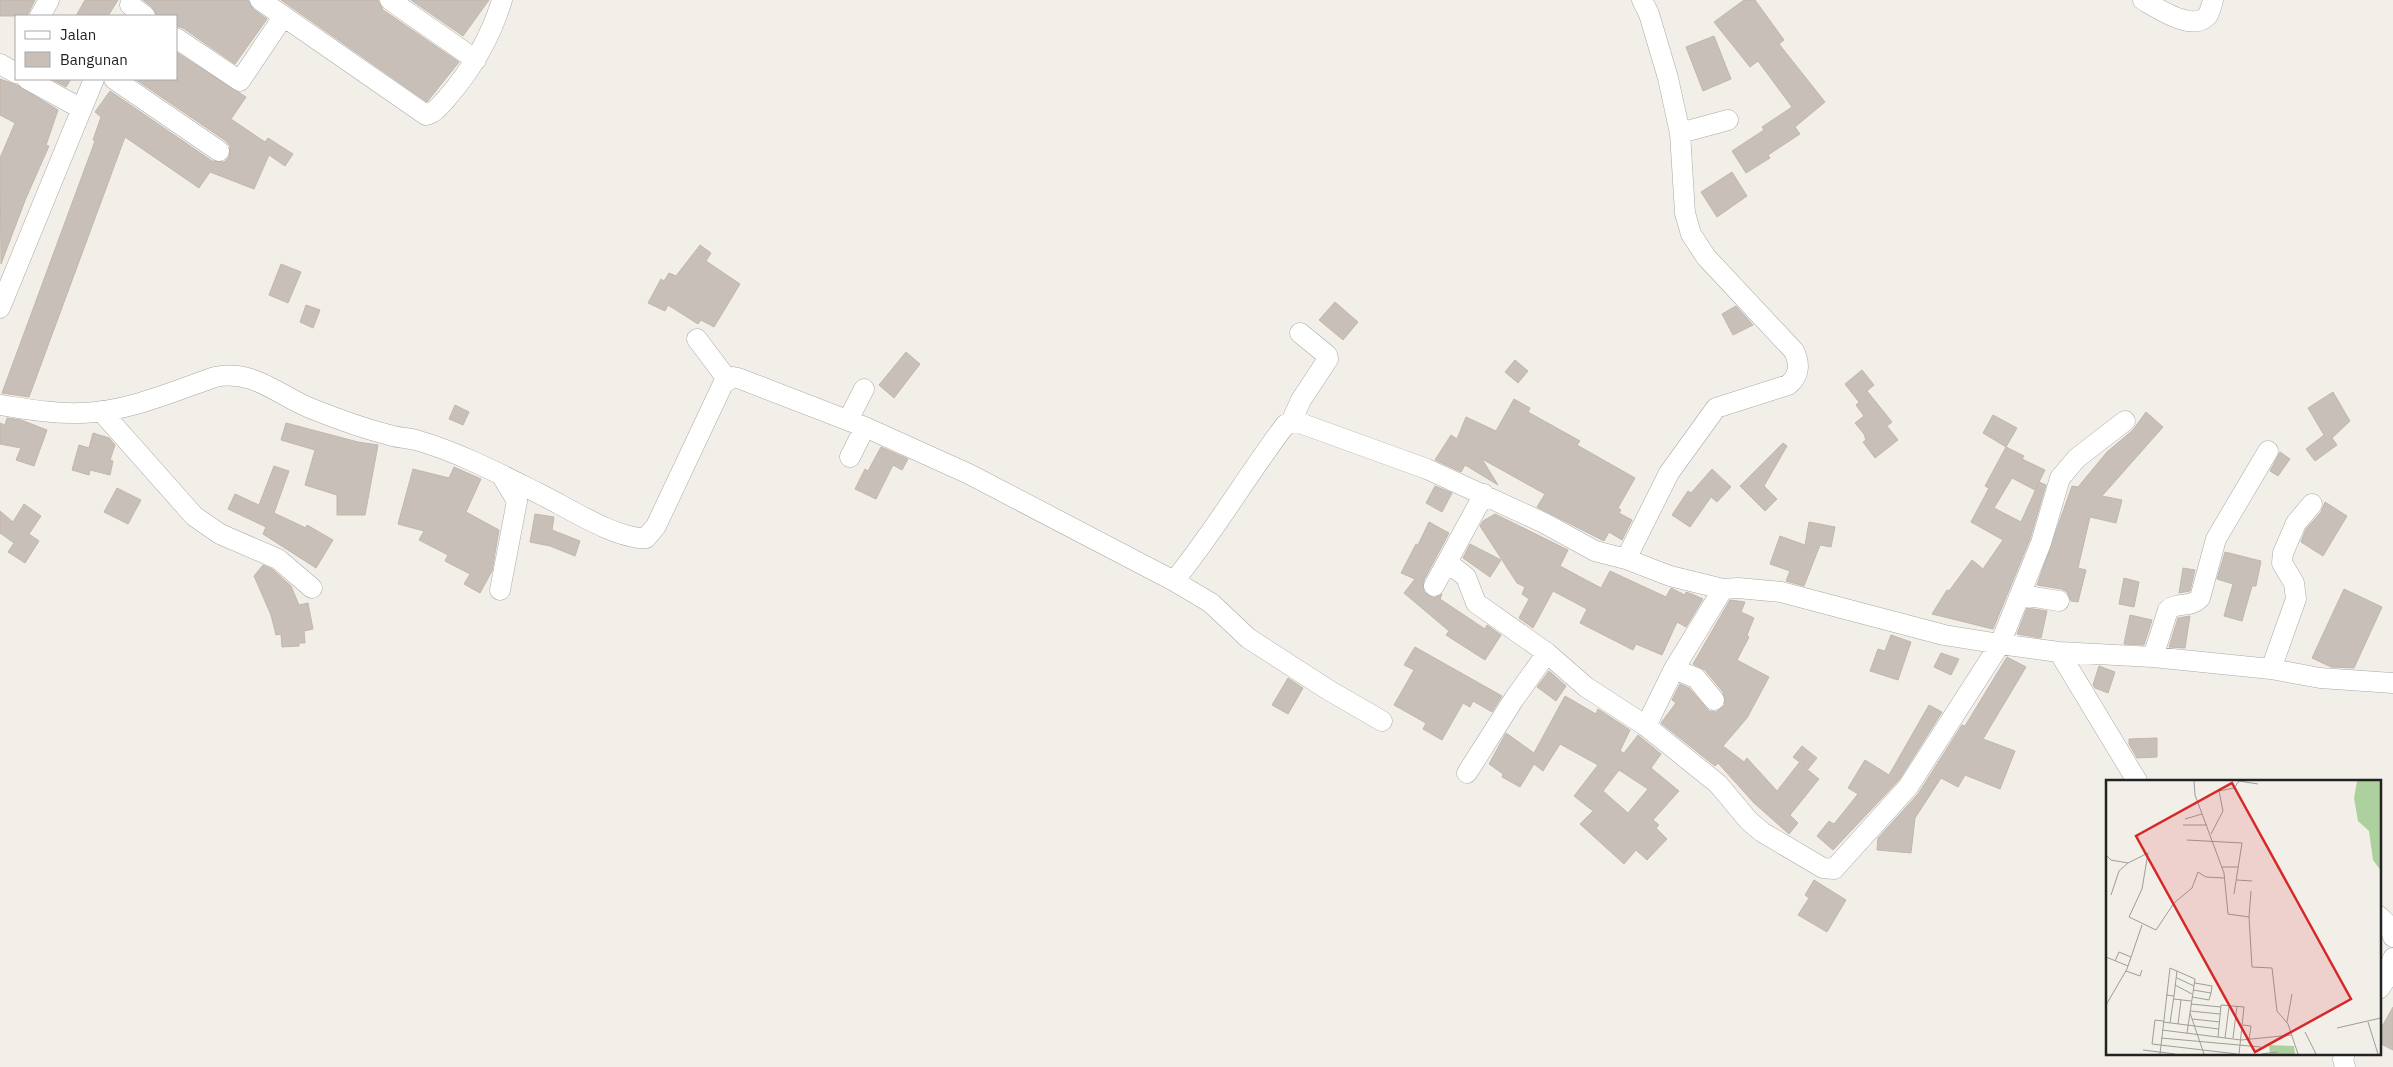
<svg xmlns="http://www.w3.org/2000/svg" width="2393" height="1067" font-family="'IBM Plex Sans',sans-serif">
	<rect width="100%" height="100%" fill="#f2efe9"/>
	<path fill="#c7bfb8" stroke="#c4b6ab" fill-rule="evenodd" d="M 0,0 L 35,0 L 27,16 L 0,16 Z
		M 85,0 L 118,0 L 108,16 L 76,16 Z
		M 143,0 L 248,0 L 253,9 L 267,19 L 235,64 L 183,28 L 176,26 L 176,16 L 157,16 L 152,7 Z
		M 281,0 L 378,0 L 383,10 L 459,62 L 427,102 Z
		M 411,0 L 489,0 L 463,36 Z
		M 1744,0 L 1755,0 L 1784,40 L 1779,44 L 1825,102 L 1795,127 L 1800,134 L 1768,155 L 1770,158 L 1746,173 L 1732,151 L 1764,130 L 1762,127 L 1792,107 L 1758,61 L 1750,67 L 1714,22 Z
		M 1714,36 L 1731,79 L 1703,91 L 1686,47 Z
		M 176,52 L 246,97 L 231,119 L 265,142 L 268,138 L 293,154 L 285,166 L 269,155 L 254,189 L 210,172 L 199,188 L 125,137 L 29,397 L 2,393 L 95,141 L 93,140 L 101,117 L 95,112 L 110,91 L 212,161 L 224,162 L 229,157 L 230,146 L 226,141 L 135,79 L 176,79 Z
		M 0,79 L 17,85 L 58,110 L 46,145 L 49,146 L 26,198 L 1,264 L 0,158 L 15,123 L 0,115 Z
		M 51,79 L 71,79 L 66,87 Z
		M 1732,172 L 1747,196 L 1717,217 L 1701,192 Z
		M 700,245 L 711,253 L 706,261 L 740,284 L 714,327 L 701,320 L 698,324 L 668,305 L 665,311 L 648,303 L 661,279 L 664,281 L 669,273 L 676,276 Z
		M 281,264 L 301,272 L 288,303 L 269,295 Z
		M 1335,302 L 1358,322 L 1343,340 L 1319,320 Z
		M 306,305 L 320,310 L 313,328 L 300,322 Z
		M 1736,306 L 1753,325 L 1733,335 L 1722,314 Z
		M 906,352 L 920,364 L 894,398 L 879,385 Z
		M 1515,360 L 1528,371 L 1518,383 L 1505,372 Z
		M 1862,370 L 1874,385 L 1867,391 L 1892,422 L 1887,426 L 1898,440 L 1875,458 L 1863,442 L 1866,440 L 1864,434 L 1855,423 L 1864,416 L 1856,405 L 1859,402 L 1845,384 Z
		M 2333,392 L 2350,421 L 2332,438 L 2337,445 L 2315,461 L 2306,449 L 2324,435 L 2308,408 Z
		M 1514,399 L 1530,408 L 1528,412 L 1580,441 L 1577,445 L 1635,478 L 1618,508 L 1621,510 L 1619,513 L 1632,520 L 1622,540 L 1609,532 L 1604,541 L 1537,507 L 1545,494 L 1482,459 L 1498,485 L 1465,465 L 1461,472 L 1435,460 L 1451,435 L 1457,439 L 1466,417 L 1496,431 Z
		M 455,405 L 469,412 L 463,425 L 449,419 Z
		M 2146,412 L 2163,427 L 2102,496 L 2122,500 L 2116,523 L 2090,517 L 2078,568 L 2086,570 L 2078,602 L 2071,601 L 2067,592 L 2061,589 L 2037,585 L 2072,486 L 2078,487 L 2107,452 L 2133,430 Z
		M 1993,415 L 2017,428 L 2006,447 L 1983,433 Z
		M 7,418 L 21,420 L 47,430 L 34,466 L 16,460 L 21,448 L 0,444 L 0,423 L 5,425 Z
		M 286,423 L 358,442 L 378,445 L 365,515 L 337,515 L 337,495 L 305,485 L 315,450 L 281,440 Z
		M 93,433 L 109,438 L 115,445 L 110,460 L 113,461 L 110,475 L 90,470 L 89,475 L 72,470 L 79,445 L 89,448 Z
		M 1783,443 L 1787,446 L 1764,486 L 1777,499 L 1765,511 L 1740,486 Z
		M 881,447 L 908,459 L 902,470 L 893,465 L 876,499 L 855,489 L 865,469 L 868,471 Z
		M 2006,447 L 2024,456 L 2022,459 L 2045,470 L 2035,490 L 2012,478 L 1994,508 L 2021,522 L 2039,482 L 2046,485 L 2030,539 L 1993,629 L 1932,614 L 1947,590 L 1949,591 L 1972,560 L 1983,569 L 2003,540 L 1971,522 L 1989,488 L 1985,486 Z
		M 2280,452 L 2290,459 L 2278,476 L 2270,471 Z
		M 274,466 L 289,471 L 274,513 L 306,528 L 307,525 L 333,540 L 316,568 L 263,534 L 266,527 L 228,509 L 235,494 L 259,505 Z
		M 454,467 L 481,479 L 466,512 L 499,530 L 492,571 L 480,593 L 464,584 L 470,574 L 445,561 L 448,555 L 419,540 L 424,531 L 398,524 L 413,469 L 449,478 Z
		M 1712,469 L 1731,487 L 1717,502 L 1711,497 L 1690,527 L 1672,515 L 1688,491 L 1691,493 Z
		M 1435,486 L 1452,493 L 1442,512 L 1426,503 Z
		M 117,488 L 141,500 L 128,524 L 104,512 Z
		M 2325,502 L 2347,516 L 2323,556 L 2301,542 L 2306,529 L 2321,512 Z
		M 24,504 L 41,516 L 29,534 L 39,541 L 25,563 L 8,552 L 14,543 L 0,533 L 0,511 L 13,522 Z
		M 535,514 L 554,517 L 552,530 L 580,541 L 575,556 L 550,546 L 530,542 Z
		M 1495,514 L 1568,550 L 1560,566 L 1601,588 L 1610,571 L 1666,597 L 1671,588 L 1685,595 L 1686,592 L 1692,594 L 1703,599 L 1686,627 L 1677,622 L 1662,655 L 1636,644 L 1633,650 L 1580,623 L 1587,609 L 1553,591 L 1533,628 L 1519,618 L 1529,599 L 1522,594 L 1525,587 L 1517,583 L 1480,526 L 1483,521 Z
		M 1429,522 L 1449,533 L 1424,580 L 1424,592 L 1434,598 L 1442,594 L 1440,599 L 1485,629 L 1487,625 L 1501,635 L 1485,660 L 1446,635 L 1449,631 L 1404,593 L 1415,579 L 1401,573 L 1416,544 L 1418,545 Z
		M 1809,522 L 1835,527 L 1831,547 L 1820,545 L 1804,586 L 1786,581 L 1790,571 L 1770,564 L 1780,536 L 1805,545 Z
		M 1470,544 L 1501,560 L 1490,577 L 1463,558 Z
		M 2225,552 L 2261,561 L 2256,586 L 2252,586 L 2242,621 L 2224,616 L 2233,584 L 2217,579 Z
		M 263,565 L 272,569 L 291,586 L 299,605 L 308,603 L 313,629 L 304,631 L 305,643 L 299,643 L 299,646 L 282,647 L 281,634 L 276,635 L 271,615 L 254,576 Z
		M 2183,568 L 2195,570 L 2190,591 L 2179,593 Z
		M 2124,578 L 2139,582 L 2134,607 L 2119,604 Z
		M 2344,589 L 2382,607 L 2354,668 L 2331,667 L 2312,658 Z
		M 1730,600 L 1745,602 L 1741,612 L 1754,618 L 1747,635 L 1749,637 L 1737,660 L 1769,677 L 1747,718 L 1723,746 L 1744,762 L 1747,758 L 1777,791 L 1799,763 L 1819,779 L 1790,815 L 1798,823 L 1789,834 L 1754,803 L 1718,763 L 1715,766 L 1661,723 L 1676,703 L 1672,700 L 1680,684 L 1689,688 L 1709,711 L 1716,712 L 1725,705 L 1723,692 L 1705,670 L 1693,664 Z
		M 2027,608 L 2047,611 L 2041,638 L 2017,634 Z
		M 2130,615 L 2152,620 L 2144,645 L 2124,644 Z
		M 2190,616 L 2185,648 L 2169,647 L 2178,618 Z
		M 1891,635 L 1911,642 L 1898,680 L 1870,671 L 1878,649 L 1885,651 Z
		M 1415,647 L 1502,696 L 1492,712 L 1473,701 L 1470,707 L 1463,703 L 1442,740 L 1423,729 L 1426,723 L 1394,705 L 1414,670 L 1404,665 Z
		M 1941,653 L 1959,659 L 1951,675 L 1934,667 Z
		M 2007,657 L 2026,667 L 1983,739 L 2015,751 L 2000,789 L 1965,775 L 1958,787 L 1941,778 L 1915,818 L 1911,853 L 1877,850 L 1878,838 L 1918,794 L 1962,725 L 1965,726 Z
		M 2099,666 L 2115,672 L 2108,693 L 2095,688 L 2093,685 Z
		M 1549,671 L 1566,686 L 1556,701 L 1537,687 Z
		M 1288,678 L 1303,688 L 1288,714 L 1272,705 Z
		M 1565,696 L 1596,714 L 1598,709 L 1630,730 L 1620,751 L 1624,753 L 1638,735 L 1661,754 L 1651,768 L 1679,791 L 1653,820 L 1659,825 L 1656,828 L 1667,839 L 1647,860 L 1636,850 L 1624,864 L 1580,824 L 1593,811 L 1574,796 L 1598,765 L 1560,744 L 1543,771 L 1534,764 L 1520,787 L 1502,777 L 1503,774 L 1489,764 L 1506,733 L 1534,753 ZM 1619,770 L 1648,789 L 1628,813 L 1603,791 Z
		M 1929,705 L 1942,712 L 1899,780 L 1833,850 L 1817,836 L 1829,821 L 1834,824 L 1858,794 L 1848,788 L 1865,760 L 1889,775 Z
		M 2157,738 L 2157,757 L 2137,758 L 2129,744 L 2129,739 Z
		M 1802,746 L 1817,758 L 1808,769 L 1793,757 Z
		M 1814,880 L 1846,900 L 1827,932 L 1798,915 L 1809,898 L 1805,895 Z
		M 2393,1007 L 2393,1050 L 2379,1043 L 2379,1032 Z"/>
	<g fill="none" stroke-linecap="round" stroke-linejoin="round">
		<g stroke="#a9a9a9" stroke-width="21">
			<path id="minor" d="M 260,0 L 426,115 C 436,113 441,104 447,98 C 472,69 491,37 502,0
				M 390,0 L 476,60
				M 2143,0 C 2157,8 2193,33 2208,15 C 2210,11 2212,4 2213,0
				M 130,5 L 145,16
				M 40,16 L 49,0
				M 176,38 L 240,81 L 283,17
				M 0,64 L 16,73
				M 27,79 L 80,108
				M 114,79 L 219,151
				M 1680,133 L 1728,120
				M 0,308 L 94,79
				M 697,339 L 727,379
				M 0,405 C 27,409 54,414 81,413 C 127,412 172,392 215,377 C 253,369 278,395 310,408 C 337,419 365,429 393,436 C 401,438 408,438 416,440 C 458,452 498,473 538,493 C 565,506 617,540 646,538 L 656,526 L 723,384 L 733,377 L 738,378 L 865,427 L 969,474 L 1174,581 C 1215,531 1247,475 1286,424 L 1297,422 L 1427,469 L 1544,523 L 1595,551 L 1626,559 L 1670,576 L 1723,589 L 1738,588 L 1781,592 L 1944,635 L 2000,644 L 2059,652 L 2153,657 L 2271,669 L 2320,678 L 2393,683
				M 101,411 L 194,516 L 220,534 L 278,559 L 312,588
				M 848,420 L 864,389
				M 1291,422 L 1301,400 L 1328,359 L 1327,355 L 1300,333
				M 850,457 L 865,427
				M 1626,559 L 1669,473 L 1716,408 L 1788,385 C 1800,376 1800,363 1794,351 L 1706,257 L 1691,234 L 1685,213 L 1680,133 L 1668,78 L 1649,14 L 1642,0
				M 1447,562 L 1466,577 L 1476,603 L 1547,653 L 1586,687 L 1646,726 L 1718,784 L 1749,821 L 1762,832 L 1823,868 L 1834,869 L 1908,787 L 2000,644 L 2041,543 L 2060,478 L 2077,458 L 2125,421
				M 1174,581 L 1211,603 L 1248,638 L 1330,691 L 1382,721
				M 1434,586 L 1484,494
				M 500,590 L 517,501 L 502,476
				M 2021,595 L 2059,601
				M 2059,652 L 2137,781
				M 2153,657 L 2168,610 C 2178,601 2189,609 2200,598 L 2216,539 L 2268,451
				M 1674,669 L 1696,678 L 1714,700
				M 2271,669 L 2296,599 L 2294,583 L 2282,563 L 2283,553 L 2296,523 L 2312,504
				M 1646,726 L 1674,669 L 1723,589
				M 1467,773 L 1514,699 L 1547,653
				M 2379,916 L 2390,927 L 2393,937
				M 2379,989 L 2386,979 L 2393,958
				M 2345,1053 L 2343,1059 L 2345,1067"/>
		</g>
		<use href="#minor" stroke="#fff" stroke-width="20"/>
	</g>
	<g transform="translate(2106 780)">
		<rect width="275" height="275" fill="#f2efe9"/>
		<path d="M 251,1 L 275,1 L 275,91 L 267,80 L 263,51 L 252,41 L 248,18 ZM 163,265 L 188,266 L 189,274 L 164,274 Z" fill="#add19e"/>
		<path fill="none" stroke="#9f9d99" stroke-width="1" d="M 88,1 L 89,15 L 118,93 L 122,134 L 143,137 L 146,187 L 166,188 L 171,231 L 182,244 L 192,274M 133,1 L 152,4M 79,39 L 96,34M 77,45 L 101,45M 105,54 L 117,31 L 113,11 L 128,8 L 133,1M 81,60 L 136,63 L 128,114M 0,75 L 5,80 L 22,83 L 42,73 L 36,109 L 23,137 L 50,150 L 68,123 L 86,108 L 92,92 L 100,97 L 118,98M 116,87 L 132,87M 131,100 L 146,101M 5,115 L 13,91 L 22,83M 143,137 L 145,111M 0,177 L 22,186M 9,181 L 13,172 L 25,177M 20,191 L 34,196 L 36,190M 71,198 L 88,206M 69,205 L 86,214M 87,210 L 105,213M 60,215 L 68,216 L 71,191M 86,217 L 103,220 L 105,213 L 106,206 L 89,203M 68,219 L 85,221M 85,224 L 115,227M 0,225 L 21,189 L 36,145M 84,231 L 114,234M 86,239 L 114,242M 57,241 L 49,240 L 46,264 L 131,274M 57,242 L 113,249M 181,242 L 186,214M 262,242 L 272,274M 64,243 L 68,216M 72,244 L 75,220M 137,245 L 145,246 L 143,260M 231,248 L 275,238M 56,250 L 135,260 L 186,255M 199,252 L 210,274M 81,253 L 84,233M 112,257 L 115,225 L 138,227 L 133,274M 55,258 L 155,267M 119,258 L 123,227M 127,258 L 131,226M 37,270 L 69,274M 54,274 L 64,188 L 89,199 L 84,233 L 98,274M 155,274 L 172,272"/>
		<path fill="#d62828" fill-opacity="0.15" stroke="#d62828" stroke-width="2.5" d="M 126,3 L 245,219 L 149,272 L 30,56 Z"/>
		<rect width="275" height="275" fill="none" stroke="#222" stroke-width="2.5"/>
	</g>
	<rect x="15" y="15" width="162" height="65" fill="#ffffff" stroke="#a7a7a7"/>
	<rect x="25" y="31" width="25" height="8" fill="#ffffff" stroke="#a7a7a7"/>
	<text x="60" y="40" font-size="15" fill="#222222">Jalan</text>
	<rect x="25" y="52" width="25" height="15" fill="#c7bfb8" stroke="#a7a7a7"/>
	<text x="60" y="65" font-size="15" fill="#222222">Bangunan</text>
</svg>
